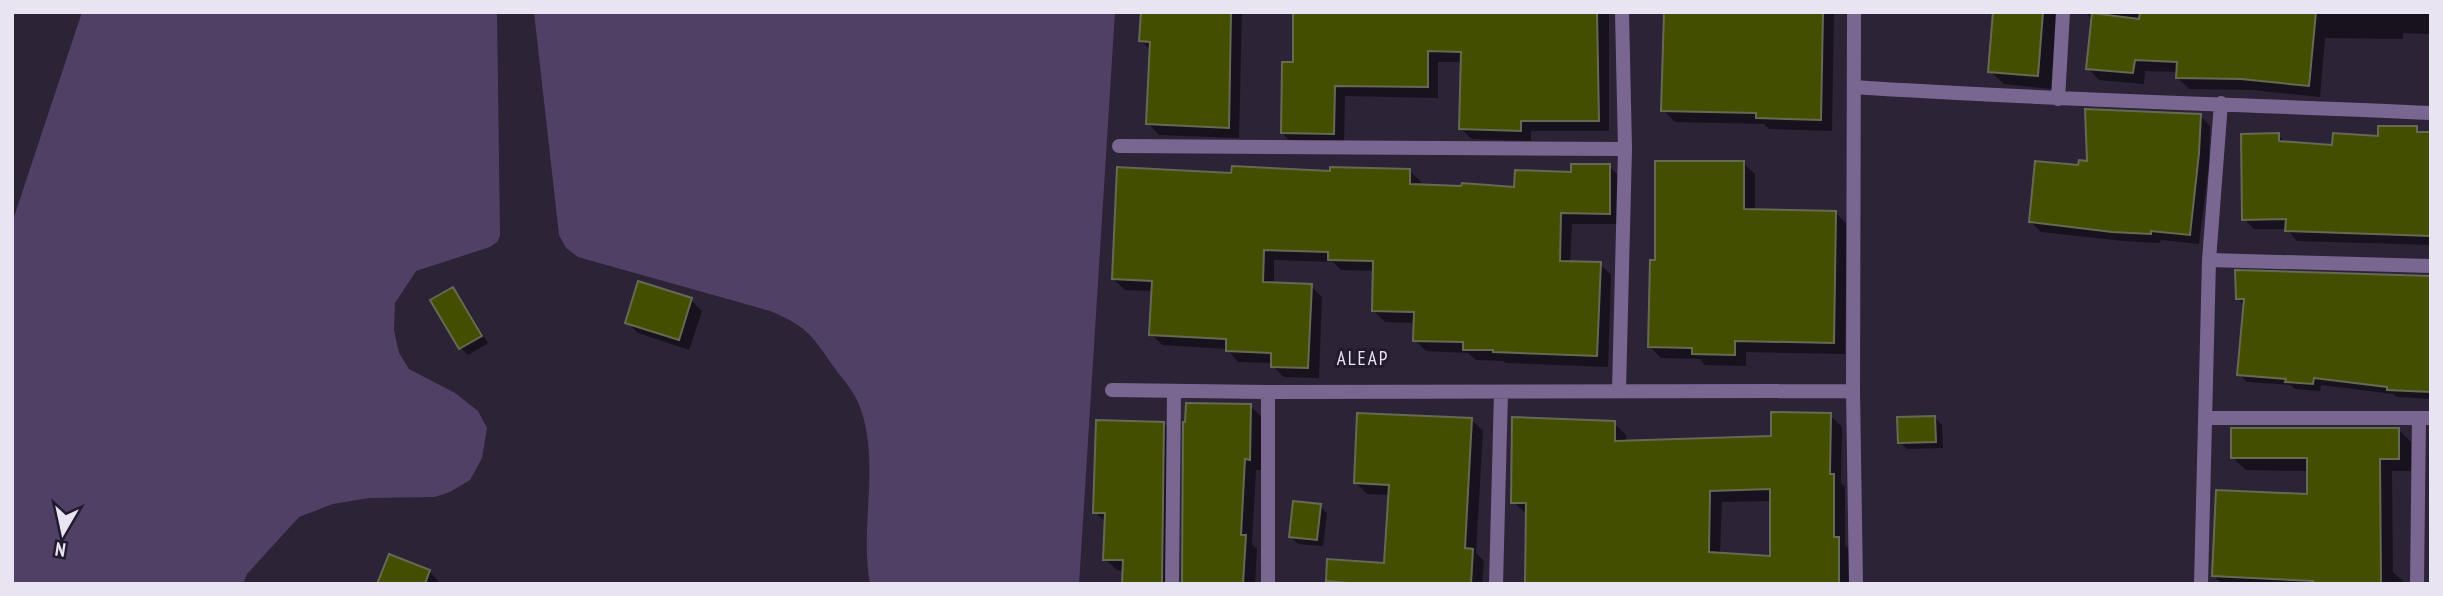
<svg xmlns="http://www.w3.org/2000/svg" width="2443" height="596" font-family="'PT Sans Narrow',sans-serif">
	<rect width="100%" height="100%" fill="#2c2337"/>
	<path fill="#504066" d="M 82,12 L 497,12 L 500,236 L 497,242 L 490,247 L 416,271 L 395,303 L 394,330 L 399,353 L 409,369 L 455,393 L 478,411 L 487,428 L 482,458 L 470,480 L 450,492 L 435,497 L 369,498 L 333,504 L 299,517 L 247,574 L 243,584 L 12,584 L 12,223 Z
		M 534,12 L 1115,12 L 1079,584 L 870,584 C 859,525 882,459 858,402 C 852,389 841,377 833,366 C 812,335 806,326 770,311 L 578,257 L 566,248 L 559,235 Z"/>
	<path fill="#0007" fill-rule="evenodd" d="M 1142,12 L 1242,12 L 1239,138 L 1159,135 L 1148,123 L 1152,51 L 1141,41 Z
		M 1295,12 L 1609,12 L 1609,131 L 1531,131 L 1531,141 L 1472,139 L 1460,128 L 1463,62 L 1438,62 L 1438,98 L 1345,96 L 1344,145 L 1293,144 L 1282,133 L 1294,64 Z
		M 1665,12 L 1834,12 L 1832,131 L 1769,129 L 1764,124 L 1675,122 L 1663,110 Z
		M 1995,12 L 2057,12 L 2051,89 L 2004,84 L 1990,71 Z
		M 2085,12 L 2431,12 L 2431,34 L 2403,33 L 2403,39 L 2325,38 L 2320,97 L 2253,90 L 2189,89 L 2178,78 L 2178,72 L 2145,71 L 2144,84 L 2099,80 L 2088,68 L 2093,20 Z
		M 2200,116 L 2210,126 L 2209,164 L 2199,244 L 2161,240 L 2160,243 L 2123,241 L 2041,232 L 2031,222 L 2080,167 Z
		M 2416,128 L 2422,134 L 2431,134 L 2431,245 L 2297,241 L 2287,229 L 2254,229 L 2244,219 L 2278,135 L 2286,143 L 2334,147 Z
		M 1743,163 L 1755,174 L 1755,211 L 1835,212 L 1847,224 L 1845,354 L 1746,352 L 1746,366 L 1705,365 L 1700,359 L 1661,358 L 1650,347 L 1657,261 Z
		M 1609,166 L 1620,177 L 1620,224 L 1572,224 L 1570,263 L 1600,264 L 1611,275 L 1608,367 L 1506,363 L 1503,361 L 1476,360 L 1468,353 L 1426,351 L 1415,340 L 1416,323 L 1385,322 L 1374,311 L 1375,271 L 1341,270 L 1333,262 L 1274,260 L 1274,284 L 1311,286 L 1322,297 L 1319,378 L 1284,377 L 1272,366 L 1273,363 L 1238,362 L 1227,349 L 1162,345 L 1151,334 L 1153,291 L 1125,290 L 1113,279 L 1233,175 L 1410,171 L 1421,182 L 1421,186 L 1516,189 Z
		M 2431,278 L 2431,399 L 2397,397 L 2393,394 L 2321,385 L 2320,391 L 2295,389 L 2291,385 L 2247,382 L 2239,374 L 2245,306 L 2237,298 Z
		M 453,289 L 460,296 L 488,343 L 468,355 L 461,348 Z
		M 691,300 L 702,311 L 689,350 L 638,333 L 627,322 Z
		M 1250,406 L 1262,417 L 1261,470 L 1256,470 L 1252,544 L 1257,549 L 1255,584 L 1183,584 Z
		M 1830,415 L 1842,427 L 1841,483 L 1845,487 L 1845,545 L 1851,551 L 1850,584 L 1527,584 L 1527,514 L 1513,502 L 1614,423 L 1626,435 L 1626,442 L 1773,438 ZM 1772,501 L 1772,558 L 1720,554 L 1722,502 Z
		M 1935,418 L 1942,425 L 1943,448 L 1907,449 L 1900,442 Z
		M 1472,420 L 1483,431 L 1476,553 L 1484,561 L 1482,584 L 1327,584 L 1329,561 L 1386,565 L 1390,495 L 1367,494 L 1356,483 Z
		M 1163,423 L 1175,435 L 1173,584 L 1124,584 L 1124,571 L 1117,570 L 1105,559 L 1106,523 L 1095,512 Z
		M 2398,429 L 2411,442 L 2411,471 L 2392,471 L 2393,572 L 2406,584 L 2222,584 L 2214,576 L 2309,496 L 2309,471 L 2246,470 L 2232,457 Z
		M 1320,506 L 1327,513 L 1323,546 L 1298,544 L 1291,537 Z
		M 429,571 L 441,584 L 379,584 Z"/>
	<path fill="#444e00" stroke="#656b52" stroke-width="2" fill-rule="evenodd" d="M 1141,12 L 1231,12 L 1229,128 L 1146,124 L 1150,42 L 1139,41 Z
		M 1293,12 L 1597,12 L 1599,121 L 1521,121 L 1521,131 L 1459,129 L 1461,52 L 1428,51 L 1428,87 L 1335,86 L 1334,134 L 1281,133 L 1282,62 L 1293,62 Z
		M 1664,12 L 1823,12 L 1821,120 L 1756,118 L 1756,113 L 1661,111 Z
		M 1993,12 L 2043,12 L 2038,76 L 1988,72 Z
		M 2140,12 L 2316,12 L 2309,86 L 2241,79 L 2176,78 L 2177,62 L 2135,60 L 2133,73 L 2086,69 L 2092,13 L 2139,19 Z
		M 2085,109 L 2201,114 L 2199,153 L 2190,235 L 2151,231 L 2151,234 L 2112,232 L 2029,222 L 2035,161 L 2078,165 L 2079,160 L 2087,161 Z
		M 2378,126 L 2417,126 L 2417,132 L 2431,132 L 2431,236 L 2285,231 L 2286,219 L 2242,220 L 2241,134 L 2279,133 L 2279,141 L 2332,145 L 2333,133 L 2378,136 Z
		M 1655,161 L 1744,161 L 1744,209 L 1836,211 L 1834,343 L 1735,341 L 1735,355 L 1692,354 L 1692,348 L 1648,347 L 1650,260 L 1655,260 Z
		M 1571,164 L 1610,164 L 1610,214 L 1561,213 L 1560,261 L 1601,262 L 1597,356 L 1493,352 L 1493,350 L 1463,350 L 1463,342 L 1413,341 L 1414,312 L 1372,311 L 1373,261 L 1328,260 L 1328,252 L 1264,250 L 1263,282 L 1312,284 L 1308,368 L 1271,367 L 1271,353 L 1226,351 L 1226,339 L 1149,335 L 1152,281 L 1112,279 L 1117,167 L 1231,173 L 1232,166 L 1330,171 L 1330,167 L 1410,169 L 1410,184 L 1461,186 L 1462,183 L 1514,187 L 1515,170 L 1571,172 Z
		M 2235,270 L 2431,276 L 2431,392 L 2387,390 L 2387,387 L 2314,378 L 2313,384 L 2285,382 L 2286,379 L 2237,375 L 2244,299 L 2236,299 Z
		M 638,281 L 692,298 L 679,340 L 625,323 Z
		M 453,287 L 482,336 L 459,349 L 430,300 Z
		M 1186,403 L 1251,404 L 1250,460 L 1245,459 L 1241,535 L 1246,535 L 1243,584 L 1182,584 L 1183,422 L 1185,422 Z
		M 1771,412 L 1831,413 L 1830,474 L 1834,474 L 1834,537 L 1839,537 L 1839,584 L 1525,584 L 1526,503 L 1511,503 L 1512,417 L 1615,421 L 1615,441 L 1771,436 ZM 1770,489 L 1770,556 L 1709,552 L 1710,491 Z
		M 1357,413 L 1472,418 L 1465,548 L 1473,549 L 1471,584 L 1360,584 L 1326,581 L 1327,559 L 1384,563 L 1389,485 L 1354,483 Z
		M 1935,416 L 1936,442 L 1898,443 L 1897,417 Z
		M 1096,420 L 1164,422 L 1162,584 L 1122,584 L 1123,560 L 1103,560 L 1105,513 L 1093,513 Z
		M 2231,428 L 2399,428 L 2399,459 L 2380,459 L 2381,584 L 2312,584 L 2313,581 L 2212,576 L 2216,490 L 2307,494 L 2307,458 L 2231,458 Z
		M 1293,501 L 1321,504 L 1317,540 L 1289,537 Z
		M 389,554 L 430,570 L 425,584 L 377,584 Z"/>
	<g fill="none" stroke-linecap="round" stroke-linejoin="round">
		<path stroke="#796792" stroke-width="14" d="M 1854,12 L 1853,391 L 1856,584
			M 1854,87 C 2046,100 2238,104 2431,113
			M 2058,99 L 2063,12
			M 1119,146 L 1625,149
			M 2209,260 L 2431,266
			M 1112,390 L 1268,392 L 1853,391
			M 1619,390 L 1625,149 L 1622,12
			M 1268,392 L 1268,584
			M 2206,418 L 2431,418
			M 1172,584 L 1174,391
			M 1496,584 L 1501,392
			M 2201,584 L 2209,260 L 2221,103
			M 2417,584 L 2419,418"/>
	</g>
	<g text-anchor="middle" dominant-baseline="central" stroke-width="6" stroke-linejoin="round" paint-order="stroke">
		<g font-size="19" letter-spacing="2" fill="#e9e4f1" stroke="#221a2d">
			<text x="1363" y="358">ALEAP</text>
		</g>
	</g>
	<rect width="2443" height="596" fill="none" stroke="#e9e4f1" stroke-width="28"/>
	<g transform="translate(63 533) rotate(189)" stroke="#221a2d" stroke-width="5" paint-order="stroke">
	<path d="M0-5L12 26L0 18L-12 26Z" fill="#e9e4f1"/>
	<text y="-10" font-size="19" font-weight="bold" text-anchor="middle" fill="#e9e4f1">N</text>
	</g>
</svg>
